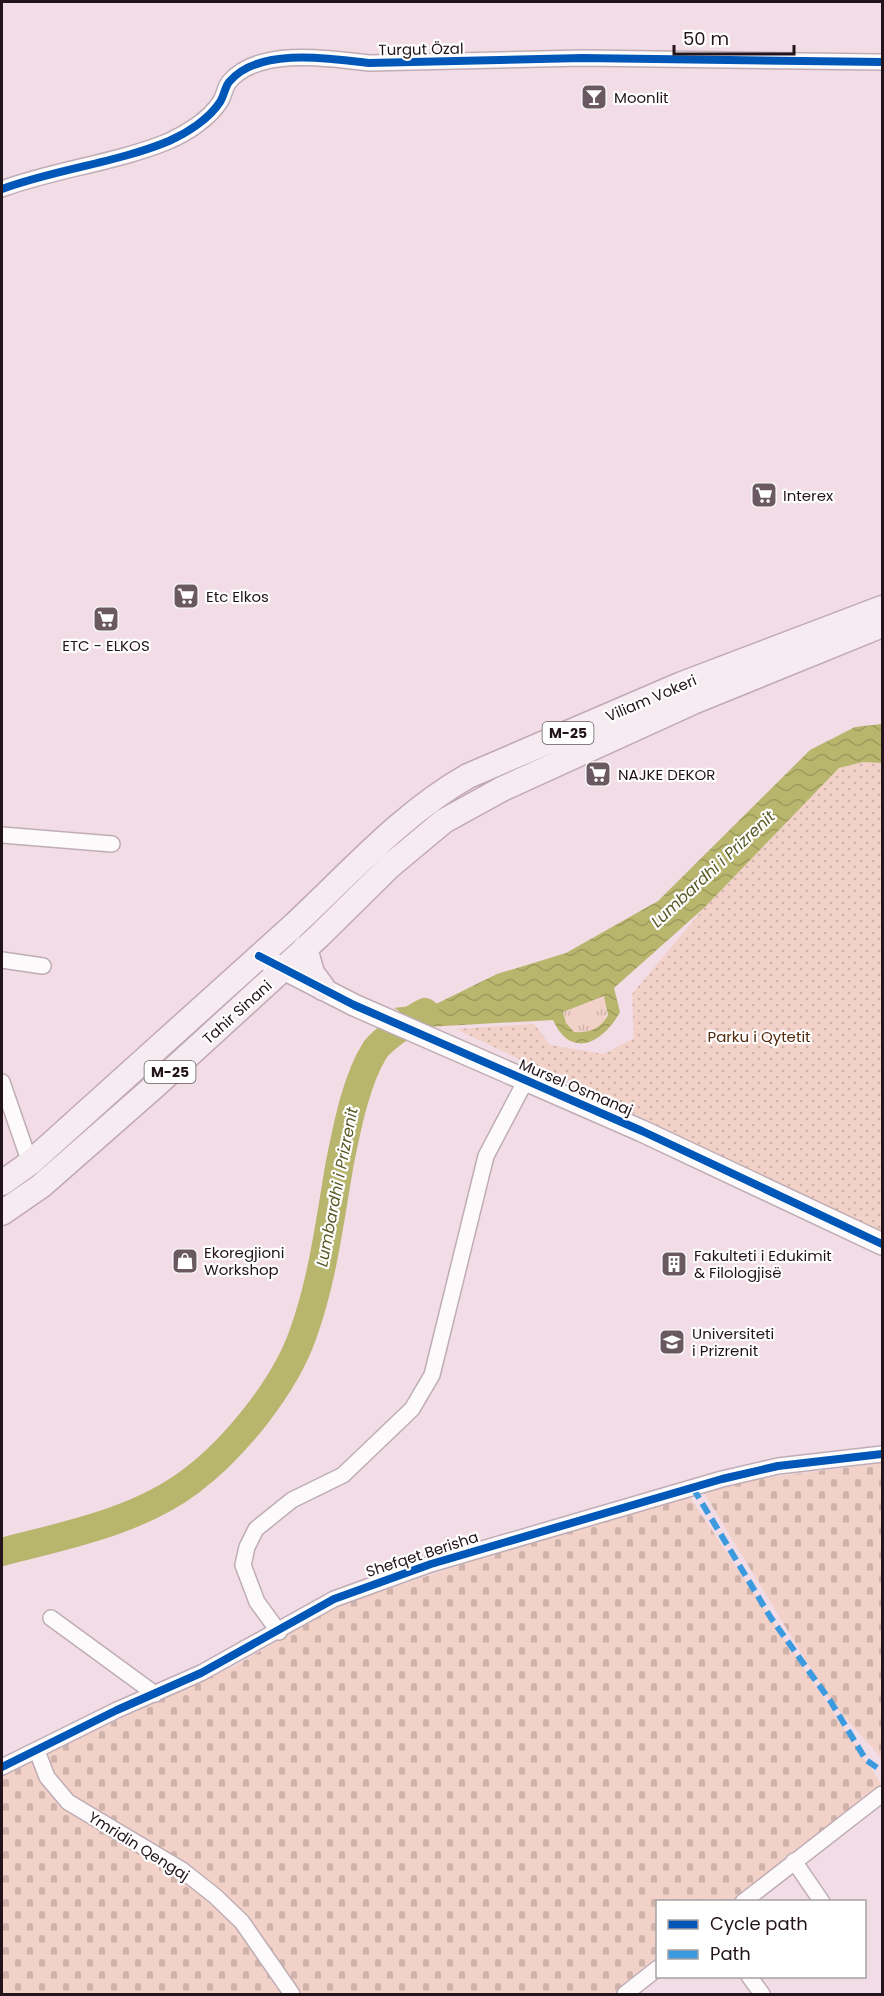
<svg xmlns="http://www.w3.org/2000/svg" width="884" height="1996" font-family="Poppins,sans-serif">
	<defs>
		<pattern id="grass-tufts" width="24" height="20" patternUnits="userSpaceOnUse" patternTransform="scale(1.5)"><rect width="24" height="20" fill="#f2d1c8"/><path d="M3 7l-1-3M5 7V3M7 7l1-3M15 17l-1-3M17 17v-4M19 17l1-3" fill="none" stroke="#cfb3ab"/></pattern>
		<pattern id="cemetery-stones" width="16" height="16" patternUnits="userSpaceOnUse" patternTransform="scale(1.5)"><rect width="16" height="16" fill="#f2d1c8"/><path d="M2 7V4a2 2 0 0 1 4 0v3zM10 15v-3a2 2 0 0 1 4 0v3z" fill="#cfb3ab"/></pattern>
		<pattern id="park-dots" width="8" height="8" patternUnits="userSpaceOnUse" patternTransform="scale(1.5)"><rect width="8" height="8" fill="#f2d1c8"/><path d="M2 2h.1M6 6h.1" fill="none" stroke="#cfb3ab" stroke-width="1.8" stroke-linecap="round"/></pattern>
		<pattern id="water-waves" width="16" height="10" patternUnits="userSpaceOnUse" patternTransform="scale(1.5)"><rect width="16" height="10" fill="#b8b56d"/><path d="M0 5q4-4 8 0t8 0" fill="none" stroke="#9e9b5e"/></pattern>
	</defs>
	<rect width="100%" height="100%" fill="#f2dce5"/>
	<path fill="url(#grass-tufts)" d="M 605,996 C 611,1022 601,1034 574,1032 L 566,1023 L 563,1012 Z"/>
	<path fill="url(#cemetery-stones)" d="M 882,1463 L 882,1759 L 831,1702 L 700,1486 Z
		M 689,1496 L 882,1785 L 732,1901 L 658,1902 L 657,1959 L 612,1994 L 2,1994 L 2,1773 L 235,1666 L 337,1606 L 505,1550 Z"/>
	<path fill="url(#park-dots)" d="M 863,762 L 882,763 L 882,1232 L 456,1029 L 534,1024 L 550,1045 L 604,1054 L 634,1038 L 632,994 L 705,907 L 839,768 Z"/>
	<path fill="url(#water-waves)" fill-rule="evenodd" d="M 882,724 L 882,763 L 863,762 L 839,768 L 705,907 L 614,988 L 620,1012 C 603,1043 571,1060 553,1020 L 426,1027 L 394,1008 L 438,1003 L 497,974 L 566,953 L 658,901 L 810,750 L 855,727 ZM 604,996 L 608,1015 C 601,1029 589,1033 574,1032 L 566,1023 L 563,1012 Z"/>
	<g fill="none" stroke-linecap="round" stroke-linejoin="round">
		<path stroke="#b8b56d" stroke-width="28" d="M 2,1552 C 66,1535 137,1522 191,1481 C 235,1448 285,1386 303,1334 C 323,1279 330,1219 340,1162 C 347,1128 356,1080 375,1050 C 382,1040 414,1017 425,1012"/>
		<g stroke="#bfadb5" stroke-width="18">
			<path id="street" d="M 2,189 C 56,169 116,163 169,141 C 187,133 209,119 220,102 C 224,96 225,87 229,82 C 258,47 329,58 369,63 L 582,58 L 882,62
				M 2,835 L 112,844
				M 2,960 L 43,966
				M 2,1082 L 30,1163
				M 51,1618 L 155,1694
				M 279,1632 L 257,1602 L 243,1565 L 247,1547 L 256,1529 L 292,1500 L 343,1475 L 412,1409 L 432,1375 L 486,1156 L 526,1080
				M 37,1751 L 47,1777 L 68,1802 L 182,1870 L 215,1896 L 242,1922 L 292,1994
				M 2,1767 L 117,1710 L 201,1673 L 334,1599 L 431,1564 L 722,1479 L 778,1466 L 882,1454
				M 794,1861 L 822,1902
				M 743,1902 L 882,1794
				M 749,1976 L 762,1994
				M 625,1994 L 658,1968"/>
		</g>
		<g stroke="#bfadb5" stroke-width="24">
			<path id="secondary" d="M 270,962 L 354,1005 L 642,1131 L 882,1244"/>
		</g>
		<g stroke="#c1a9b4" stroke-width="27">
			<path id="primary" d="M 305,948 L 312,973 L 323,988
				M 2,1183 L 30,1163 C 118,1084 205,1005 293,926 C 349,874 401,814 468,776 L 682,684 L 882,608
				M 2,1213 L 41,1186 L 156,1085 L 319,936 L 390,866 L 444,821 L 502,789 L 693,702 L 882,625"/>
		</g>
		<use href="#street" stroke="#fdfafb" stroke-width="15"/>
		<use href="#secondary" stroke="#fdfafb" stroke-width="21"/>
		<use href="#primary" stroke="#f6ebf0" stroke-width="24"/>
		<path stroke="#3c9adf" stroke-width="6" stroke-dasharray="12 6" stroke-linecap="butt" d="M 693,1488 L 771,1618 L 831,1702 L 866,1760 L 882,1771"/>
		<g stroke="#fff" stroke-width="11">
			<path id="cycleway" d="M 2,189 C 56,169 116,163 169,141 C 187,133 209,119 220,102 C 224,96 225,87 229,82 C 258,47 329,58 369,63 L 582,58 L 882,62
				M 259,956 L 354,1005 L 642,1131 L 882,1244
				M 2,1767 L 117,1710 L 201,1673 L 334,1599 L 431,1564 L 722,1479 L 778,1466 L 882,1454"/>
		</g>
		<use href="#cycleway" stroke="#0057b8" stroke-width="8"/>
	</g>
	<defs>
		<g id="bar-square" transform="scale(1.35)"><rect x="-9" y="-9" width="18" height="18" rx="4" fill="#6b5961" stroke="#fff"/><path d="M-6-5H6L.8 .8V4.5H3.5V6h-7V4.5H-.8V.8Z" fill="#fff"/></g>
		<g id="supermarket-square" transform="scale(1.35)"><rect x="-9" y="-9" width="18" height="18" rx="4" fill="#6b5961" stroke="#fff"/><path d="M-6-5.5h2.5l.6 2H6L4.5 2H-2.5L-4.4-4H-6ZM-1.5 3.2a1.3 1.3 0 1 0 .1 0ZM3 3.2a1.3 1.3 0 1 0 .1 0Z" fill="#fff"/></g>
		<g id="shop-square" transform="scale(1.35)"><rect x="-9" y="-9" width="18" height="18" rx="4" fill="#6b5961" stroke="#fff"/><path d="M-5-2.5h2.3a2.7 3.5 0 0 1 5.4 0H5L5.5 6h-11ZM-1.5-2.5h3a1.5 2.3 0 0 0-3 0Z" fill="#fff"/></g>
		<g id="building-square" transform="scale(1.35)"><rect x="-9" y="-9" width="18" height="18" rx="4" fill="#6b5961" stroke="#fff"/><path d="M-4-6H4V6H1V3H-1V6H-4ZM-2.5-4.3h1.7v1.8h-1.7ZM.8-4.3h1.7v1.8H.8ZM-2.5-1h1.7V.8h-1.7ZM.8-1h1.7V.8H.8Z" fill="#fff"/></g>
		<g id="university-square" transform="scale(1.35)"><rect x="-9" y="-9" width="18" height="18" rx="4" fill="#6b5961" stroke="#fff"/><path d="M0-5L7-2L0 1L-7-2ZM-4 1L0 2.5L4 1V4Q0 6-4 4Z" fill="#fff"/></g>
	</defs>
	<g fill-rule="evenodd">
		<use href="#bar-square" x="594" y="97"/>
		<use href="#supermarket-square" x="764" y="495"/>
		<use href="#supermarket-square" x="186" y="596"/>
		<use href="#supermarket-square" x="106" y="619"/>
		<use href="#supermarket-square" x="598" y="774"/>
		<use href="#shop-square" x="185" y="1261"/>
		<use href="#building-square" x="674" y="1264"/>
		<use href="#university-square" x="672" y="1342"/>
	</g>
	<g text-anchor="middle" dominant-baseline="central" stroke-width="4.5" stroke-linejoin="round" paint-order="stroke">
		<g fill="#fff" stroke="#655a5f" stroke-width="1.5">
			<rect x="542.5" y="722" width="51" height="22" rx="4.5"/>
			<rect x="144.5" y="1061" width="51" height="22" rx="4.5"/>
		</g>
		<g font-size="14" font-weight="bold" fill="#23131a">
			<text x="568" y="733">M-25</text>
			<text x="170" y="1072">M-25</text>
		</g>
		<g font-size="15" fill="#23131a" stroke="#fff">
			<text transform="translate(421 49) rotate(-1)">Turgut Özal</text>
			<text transform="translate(651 698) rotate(-23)">Viliam Vokeri</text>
			<text transform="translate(237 1012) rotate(-42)">Tahir Sinani</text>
			<text transform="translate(576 1087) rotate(23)">Mursel Osmanaj</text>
			<text transform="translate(422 1554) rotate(-18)">Shefqet Berisha</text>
			<text transform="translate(139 1846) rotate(32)">Ymridin Qengaj</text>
		</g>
		<g font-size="15" fill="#23131a" stroke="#fff" text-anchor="start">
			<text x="614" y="97">Moonlit</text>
			<text x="783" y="495">Interex</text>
			<text x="206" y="596">Etc Elkos</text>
			<text x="106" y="645" text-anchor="middle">ETC - ELKOS</text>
			<text x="618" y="774">NAJKE DEKOR</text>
			<text x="204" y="1252">Ekoregjioni<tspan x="204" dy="17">Workshop</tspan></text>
			<text x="694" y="1255">Fakulteti i Edukimit<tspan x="694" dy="17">&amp; Filologjisë</tspan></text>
			<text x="692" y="1333">Universiteti<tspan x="692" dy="17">i Prizrenit</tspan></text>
		</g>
		<g font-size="15" fill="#522809" stroke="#fff">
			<text x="759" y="1036">Parku i Qytetit</text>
		</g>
		<g font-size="16" font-style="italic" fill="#585a25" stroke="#fff">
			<text transform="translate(713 869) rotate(-43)">Lumbardhi i Prizrenit</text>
			<text transform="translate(337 1187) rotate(-79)">Lumbardhi i Prizrenit</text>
		</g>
	</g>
	<rect width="884" height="1996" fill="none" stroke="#23131a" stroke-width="6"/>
	<rect x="656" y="1900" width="210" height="78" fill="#ffffff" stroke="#a7a1a3" stroke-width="1.5"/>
	<rect x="668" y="1920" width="30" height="9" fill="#0057b8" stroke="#a7a1a3" stroke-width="1.5"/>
	<text x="710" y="1930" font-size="18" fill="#23131a">Cycle path</text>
	<rect x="668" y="1950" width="30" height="9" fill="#3c9adf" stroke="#a7a1a3" stroke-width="1.5"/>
	<text x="710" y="1960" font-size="18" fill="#23131a">Path</text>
	<path d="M674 45v9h120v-9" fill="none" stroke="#23131a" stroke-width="3"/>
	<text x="683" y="45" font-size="18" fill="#23131a" stroke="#ffffff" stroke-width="4.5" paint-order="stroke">50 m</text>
</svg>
